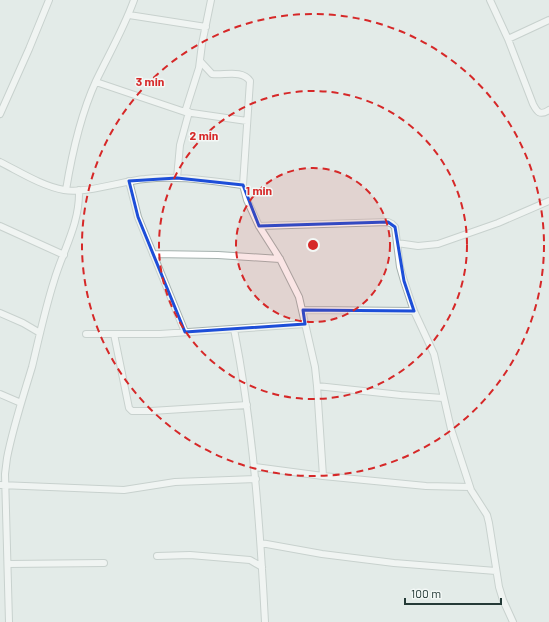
<svg xmlns="http://www.w3.org/2000/svg" width="549" height="622" font-family="Barlow,sans-serif">
	<rect width="100%" height="100%" fill="#e3ebe8"/>
	<g fill="none" stroke-linecap="round" stroke-linejoin="round">
		<g stroke="#a6b2af" stroke-width="8">
			<path id="minor" d="M 490,0 L 508,39 L 533,104 C 537,112 540,116 549,110
				M 129,15 L 206,27
				M 508,39 L 549,20
				M 200,61 L 212,74 C 223,76 242,69 250,81 L 243,185 L 247,200 L 259,226 L 280,259 L 299,297 L 315,367 L 317,386 L 401,395 L 443,398
				M 96,82 L 185,112 L 247,121
				M 185,112 L 199,68 L 202,44 L 211,0
				M 0,114 L 29,49 L 49,0
				M 0,162 C 20,172 42,186 64,190 C 86,194 122,181 145,179 C 178,175 211,181 243,185
				M 177,178 L 180,145 L 189,112
				M 129,181 L 138,217 L 185,332
				M 66,190 C 72,153 80,116 96,81 C 109,54 124,28 134,0
				M 0,226 L 64,255
				M 259,226 L 388,222 L 392,224 L 395,227 L 400,267 L 404,281 L 414,311 L 434,354 L 451,429 L 471,490 L 487,515 L 489,523 L 499,587 L 503,600 L 513,622
				M 397,243 L 418,246 L 438,244 L 498,223 L 549,201
				M 153,254 L 218,255 L 280,259
				M 303,310 L 414,311
				M 0,313 L 23,323 L 40,333
				M 234,329 C 253,426 260,524 265,622
				M 86,334 L 160,334 L 305,324
				M 114,334 L 129,408 L 132,411 L 151,411 L 247,405
				M 317,386 L 323,476 L 426,486 L 470,487
				M 0,394 L 21,403
				M 255,467 L 323,476
				M 0,485 L 124,490 L 175,482 L 256,479
				M 261,543 L 322,554 L 394,563 L 496,571
				M 157,556 L 190,555 L 250,560 L 262,567
				M 8,564 L 104,563
				M 9,622 L 5,474 L 7,458 C 13,427 23,397 32,367 C 39,338 45,309 54,281 C 63,250 80,224 79,190"/>
		</g>
		<use href="#minor" stroke="#fff" stroke-width="6"/>
	</g>
	<path d="M0 0H549V622H0ZM 177,178 L 243,185 L 259,226 L 388,222 L 395,227 L 404,281 L 414,311 L 303,310 L 305,324 L 185,332 L 138,217 L 129,181 Z" fill="#e3ebe8" fill-opacity=".55" fill-rule="evenodd"/>
	<path fill="none" stroke="#1d4ed8" stroke-width="3" stroke-linejoin="round" d="M 177,178 L 243,185 L 259,226 L 388,222 L 395,227 L 404,281 L 414,311 L 303,310 L 305,324 L 185,332 L 138,217 L 129,181 Z"/>
	<circle cx="313" cy="245" r="77" fill="#d62828" fill-opacity=".12"/>
	<g fill="none" stroke="#d62828" stroke-width="2" stroke-dasharray="7 5">
		<circle cx="313" cy="245" r="77"/>
		<circle cx="313" cy="245" r="154"/>
		<circle cx="313" cy="245" r="231"/>
	</g>
	<circle cx="313" cy="245" r="6" fill="#d62828" stroke="#f3f8f6" stroke-width="2"/>
	<g font-size="12" text-anchor="middle" font-weight="bold" fill="#d62828" stroke="#f3f8f6" stroke-width="3" stroke-linejoin="round" paint-order="stroke">
		<text x="150" y="86">3 min</text>
		<text x="204" y="140">2 min</text>
		<text x="259" y="195">1 min</text>
	</g>
	<path d="M405 598v6h96v-6" fill="none" stroke="#253a37" stroke-width="2"/>
	<text x="411" y="598" font-size="12" fill="#253a37" stroke="#f3f8f6" stroke-width="3" paint-order="stroke">100 m</text>
</svg>
